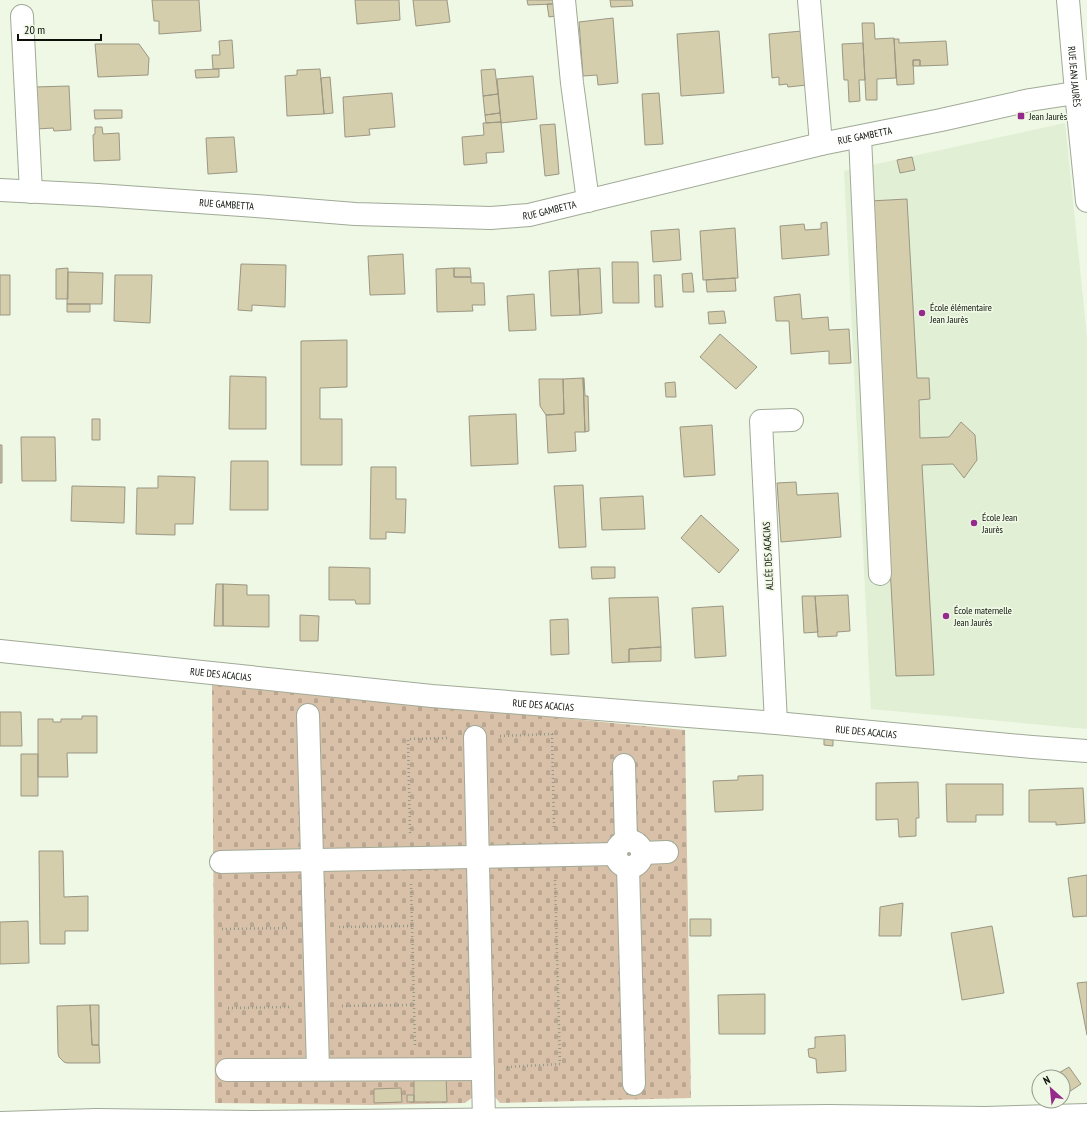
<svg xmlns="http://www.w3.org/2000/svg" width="1087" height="1125" font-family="'PT Sans Narrow',sans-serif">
	<defs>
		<pattern id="cemetery-stones" width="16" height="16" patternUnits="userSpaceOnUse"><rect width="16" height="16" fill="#d9c1a9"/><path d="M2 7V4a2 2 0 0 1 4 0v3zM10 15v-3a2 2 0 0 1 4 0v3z" fill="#b9a590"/></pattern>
	</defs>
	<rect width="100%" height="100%" fill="#eef8e5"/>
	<path fill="#e1efd4" d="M 1065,123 L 1087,337 L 1087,729 L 871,709 L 844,171 Z"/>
	<path fill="url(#cemetery-stones)" d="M 212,684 L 685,730 L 691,1098 L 500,1103 L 494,1096 L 473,1097 L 465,1103 L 372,1105 L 215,1103 Z"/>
	<path fill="#d4ceac" stroke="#9b9783" d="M 152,0 L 199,0 L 201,31 L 159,34 L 159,21 L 154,21 Z
		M 355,0 L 399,0 L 400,20 L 357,24 Z
		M 413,0 L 447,0 L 450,22 L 416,26 Z
		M 527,0 L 553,0 L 554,4 L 528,5 Z
		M 610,0 L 632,0 L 633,6 L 611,7 Z
		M 547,4 L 554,4 L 555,16 L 549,17 Z
		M 613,18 L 618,83 L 598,85 L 597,75 L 583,76 L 579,22 Z
		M 862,23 L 874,23 L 875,39 L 894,38 L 896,78 L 877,79 L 877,100 L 866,100 Z
		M 719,31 L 724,93 L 681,96 L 677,34 Z
		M 802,31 L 807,85 L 788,87 L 787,84 L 779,85 L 779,77 L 772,78 L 769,34 Z
		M 894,39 L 899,39 L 899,43 L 946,41 L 948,65 L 920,66 L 920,60 L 913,60 L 914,84 L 897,85 Z
		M 232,40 L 234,68 L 213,69 L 212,55 L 220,55 L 219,41 Z
		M 863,43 L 865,80 L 859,80 L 860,101 L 849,102 L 848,80 L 844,80 L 842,44 Z
		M 95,44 L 139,44 L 149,58 L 148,75 L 98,77 Z
		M 913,60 L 920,60 L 920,66 L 913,66 Z
		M 219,69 L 219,77 L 196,78 L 195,70 Z
		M 320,69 L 324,114 L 287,116 L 285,76 L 297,75 L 297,70 Z
		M 495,69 L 498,94 L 483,96 L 481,70 Z
		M 533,76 L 537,119 L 501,123 L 497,79 Z
		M 330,77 L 333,113 L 324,114 L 321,78 Z
		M 69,86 L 71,130 L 54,131 L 53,128 L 37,129 L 35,87 Z
		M 392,93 L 395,127 L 369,129 L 370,135 L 345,137 L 343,97 Z
		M 659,93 L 663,144 L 645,145 L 642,94 Z
		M 498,94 L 500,113 L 485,115 L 483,96 Z
		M 94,110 L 122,110 L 122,118 L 95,119 Z
		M 500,113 L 501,122 L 486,123 L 485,115 Z
		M 501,122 L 504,152 L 486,153 L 487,163 L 464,165 L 462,137 L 484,135 L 483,123 Z
		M 555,124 L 559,174 L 545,176 L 540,125 Z
		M 95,127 L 102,127 L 103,134 L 119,133 L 120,160 L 94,161 L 93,135 L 95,134 Z
		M 234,137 L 237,172 L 208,174 L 206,138 Z
		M 912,157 L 915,170 L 900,173 L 897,160 Z
		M 907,199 L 917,378 L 929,378 L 930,399 L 919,400 L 920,438 L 949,437 L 961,422 L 975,435 L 977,460 L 964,478 L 953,464 L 922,465 L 934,675 L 896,676 L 870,201 Z
		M 827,222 L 829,255 L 782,259 L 780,226 L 804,224 L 805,230 L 821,229 L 821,223 Z
		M 735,228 L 738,278 L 703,280 L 700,231 Z
		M 679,229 L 681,260 L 653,262 L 651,231 Z
		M 403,254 L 405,294 L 370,295 L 368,256 Z
		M 612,262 L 638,262 L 639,303 L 613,303 Z
		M 241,264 L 286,265 L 285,307 L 252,305 L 252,311 L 238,310 Z
		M 68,268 L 68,299 L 56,299 L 56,269 Z
		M 454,268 L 454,277 L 471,277 L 471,283 L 484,283 L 485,305 L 472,305 L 473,311 L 437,312 L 436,269 Z
		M 454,268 L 470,268 L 471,277 L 454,277 Z
		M 600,268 L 602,313 L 580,315 L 578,269 Z
		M 578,269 L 580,315 L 551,316 L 549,271 Z
		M 68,272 L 103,273 L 102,304 L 67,304 Z
		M 692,273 L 694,292 L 683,292 L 682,274 Z
		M 0,275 L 10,275 L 10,315 L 0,315 Z
		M 115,275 L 152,275 L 150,323 L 114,321 Z
		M 654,275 L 661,275 L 663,307 L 655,307 Z
		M 735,278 L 736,291 L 707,292 L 706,280 Z
		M 534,294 L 536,330 L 509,331 L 507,296 Z
		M 800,294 L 802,319 L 828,317 L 829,330 L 849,329 L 851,363 L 829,364 L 829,351 L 791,354 L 789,321 L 776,321 L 774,297 Z
		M 67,304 L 90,304 L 90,312 L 67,312 Z
		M 724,311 L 726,323 L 709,324 L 708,312 Z
		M 720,334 L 757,367 L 736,389 L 700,357 Z
		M 347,340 L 347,387 L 320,388 L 320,419 L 342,419 L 342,465 L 301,465 L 301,341 Z
		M 230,376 L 266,377 L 266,429 L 229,429 Z
		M 583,378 L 585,432 L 575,432 L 576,451 L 548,453 L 546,415 L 564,414 L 563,379 Z
		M 583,378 L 584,378 L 585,396 L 588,396 L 589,431 L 585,432 Z
		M 539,379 L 563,379 L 564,414 L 546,415 L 540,406 Z
		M 675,382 L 676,397 L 666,397 L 665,383 Z
		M 516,414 L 518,464 L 471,466 L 469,416 Z
		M 92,419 L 100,419 L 100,440 L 92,440 Z
		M 712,425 L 715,475 L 684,477 L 680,427 Z
		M 21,437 L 55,437 L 56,481 L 22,481 Z
		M 0,445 L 2,445 L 2,483 L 0,483 Z
		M 231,461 L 268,461 L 268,510 L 230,510 Z
		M 371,467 L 396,467 L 396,499 L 406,499 L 405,533 L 386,532 L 386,539 L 370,539 Z
		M 158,476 L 195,477 L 193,524 L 175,524 L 175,535 L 136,534 L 137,488 L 158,488 Z
		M 796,482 L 797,495 L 838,493 L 841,537 L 781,542 L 777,483 Z
		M 583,485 L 586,547 L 559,548 L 554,486 Z
		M 72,486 L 125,487 L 124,523 L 71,521 Z
		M 643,496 L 645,529 L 602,530 L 600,498 Z
		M 701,515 L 739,550 L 719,573 L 681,538 Z
		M 329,567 L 370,568 L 370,604 L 356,604 L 355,600 L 329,600 Z
		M 591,567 L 615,567 L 615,578 L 592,579 Z
		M 216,584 L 223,584 L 223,626 L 214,626 Z
		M 223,584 L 247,585 L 247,595 L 269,595 L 269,627 L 223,626 Z
		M 848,595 L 850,631 L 837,632 L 837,636 L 818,637 L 815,596 Z
		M 802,596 L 815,596 L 818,632 L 804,633 Z
		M 658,597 L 661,647 L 629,649 L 629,662 L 612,663 L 609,598 Z
		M 723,606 L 726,656 L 695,658 L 692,608 Z
		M 300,615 L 319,616 L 318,641 L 300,641 Z
		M 568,619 L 569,654 L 551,655 L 550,620 Z
		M 661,647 L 661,661 L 629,662 L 629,649 Z
		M 0,712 L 21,712 L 22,746 L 0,746 Z
		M 82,716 L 97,716 L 97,753 L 67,753 L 68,777 L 38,777 L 38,719 L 53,719 L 53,722 L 61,722 L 61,719 L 82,719 Z
		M 824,739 L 833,740 L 833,746 L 824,745 Z
		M 21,754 L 38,754 L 38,796 L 21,796 Z
		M 763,775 L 763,810 L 715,812 L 713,781 L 738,780 L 738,776 Z
		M 918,782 L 919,818 L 916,818 L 916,836 L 899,837 L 898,819 L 876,820 L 876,783 Z
		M 946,784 L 1003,784 L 1003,815 L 976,815 L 976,822 L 947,822 Z
		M 1083,788 L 1085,823 L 1056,825 L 1056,822 L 1029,822 L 1029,790 Z
		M 39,851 L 63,851 L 64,897 L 88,896 L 88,931 L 65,931 L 65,944 L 40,944 Z
		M 1087,875 L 1087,916 L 1073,917 L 1068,878 Z
		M 903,903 L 901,936 L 879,936 L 880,907 Z
		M 690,919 L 711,919 L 711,936 L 690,936 Z
		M 28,921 L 29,963 L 0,964 L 0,922 Z
		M 992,926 L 1004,993 L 962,1000 L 951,933 Z
		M 1087,982 L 1087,1035 L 1077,983 Z
		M 765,994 L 765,1034 L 719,1034 L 718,995 Z
		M 90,1005 L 92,1045 L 99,1045 L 100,1063 L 67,1063 L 64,1062 L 59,1057 L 58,1053 L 57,1006 Z
		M 90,1005 L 99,1005 L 99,1045 L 92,1045 Z
		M 845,1035 L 846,1071 L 817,1073 L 816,1059 L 809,1057 L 808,1049 L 815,1048 L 815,1037 Z
		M 1069,1067 L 1081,1084 L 1063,1096 L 1063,1077 L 1052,1077 Z
		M 414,1075 L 446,1075 L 447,1102 L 414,1102 Z
		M 401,1088 L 402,1102 L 374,1103 L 374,1089 Z
		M 407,1095 L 414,1095 L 414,1102 L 407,1102 Z"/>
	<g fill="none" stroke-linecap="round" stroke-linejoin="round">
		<g stroke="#a0aa97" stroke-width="24">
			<g id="minor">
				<path d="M 564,0 L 572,83 L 588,201"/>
				<path d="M 809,0 L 821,144"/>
				<path id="s1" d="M 1068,0 L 1076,92 L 1087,201"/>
				<path d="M 22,16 L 31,192"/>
				<path d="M 860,137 L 880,574"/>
				<path id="s2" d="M 0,190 L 98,195 L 256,206 L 355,214 L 491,218 L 529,215 L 821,144 L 941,120 L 1030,100 L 1087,91"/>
				<path id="s3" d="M 0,651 L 432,696 L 776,723 L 1032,747 L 1087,751"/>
				<path d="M 308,715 L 318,1069"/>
				<path d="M 776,723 L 761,421 L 792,420"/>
				<path d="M 475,737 L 484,1120"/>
				<path d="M 624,765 L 626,841"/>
				<circle cx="629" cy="854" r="13"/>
				<path d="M 642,853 L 667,852"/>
				<path d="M 221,862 L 616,854"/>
				<path d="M 628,867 L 634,1084"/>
				<path d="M 227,1070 L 483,1069"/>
				<path d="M 0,1123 L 96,1120 L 253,1122 L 828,1116 L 985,1118 L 1087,1115"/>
			</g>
		</g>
		<path stroke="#929a8b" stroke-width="2.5" stroke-dasharray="1 3" stroke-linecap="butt" d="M 500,736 L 552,734 L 554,829
			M 410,833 L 408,739 L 449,738
			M 411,884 L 415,1045
			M 339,927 L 412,926
			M 222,929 L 288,928
			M 342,1006 L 414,1005
			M 228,1008 L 291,1007
			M 507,1067 L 560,1064 L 555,880"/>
		<use href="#minor" stroke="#fff" stroke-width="22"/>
	</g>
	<g fill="#962a8c" stroke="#eef8e5" stroke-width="1.5">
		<rect x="1017" y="112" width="8" height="8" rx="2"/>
		<circle cx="922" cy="313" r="4"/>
		<circle cx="974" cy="523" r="4"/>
		<circle cx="946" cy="616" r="4"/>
	</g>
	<g text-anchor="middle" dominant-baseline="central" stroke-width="3.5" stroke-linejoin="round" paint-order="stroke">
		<g font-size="10" fill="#0c1009" stroke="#eef8e5">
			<text stroke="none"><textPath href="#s1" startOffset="77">RUE JEAN JAURÈS</textPath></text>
			<text stroke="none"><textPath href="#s2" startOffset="875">RUE GAMBETTA</textPath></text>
			<text stroke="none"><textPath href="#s2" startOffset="227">RUE GAMBETTA</textPath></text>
			<text stroke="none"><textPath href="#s2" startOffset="551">RUE GAMBETTA</textPath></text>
			<text transform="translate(768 556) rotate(-93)">ALLÉE DES ACACIAS</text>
			<text stroke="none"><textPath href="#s3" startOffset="222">RUE DES ACACIAS</textPath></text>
			<text stroke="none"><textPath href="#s3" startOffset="546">RUE DES ACACIAS</textPath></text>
			<text stroke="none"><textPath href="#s3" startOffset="870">RUE DES ACACIAS</textPath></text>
		</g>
		<g font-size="10" fill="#0c1009" stroke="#eef8e5" text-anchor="start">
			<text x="1029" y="116">Jean Jaurès</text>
			<text x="930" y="307">École élémentaire<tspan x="930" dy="12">Jean Jaurès</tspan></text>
			<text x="982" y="517">École Jean<tspan x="982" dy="12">Jaurès</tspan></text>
			<text x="954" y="610">École maternelle<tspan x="954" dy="12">Jean Jaurès</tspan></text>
		</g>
	</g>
	<g transform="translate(1051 1089) rotate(333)"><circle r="19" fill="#eef8e5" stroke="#949b8d"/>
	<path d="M0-3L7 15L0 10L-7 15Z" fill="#962a8c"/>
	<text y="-6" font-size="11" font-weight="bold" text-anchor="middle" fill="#0c1009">N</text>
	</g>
	<path d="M18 34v6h83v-6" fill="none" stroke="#0c1009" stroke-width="2"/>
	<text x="24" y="34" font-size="12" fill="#0c1009" stroke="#eef8e5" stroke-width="3" paint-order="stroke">20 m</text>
</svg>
